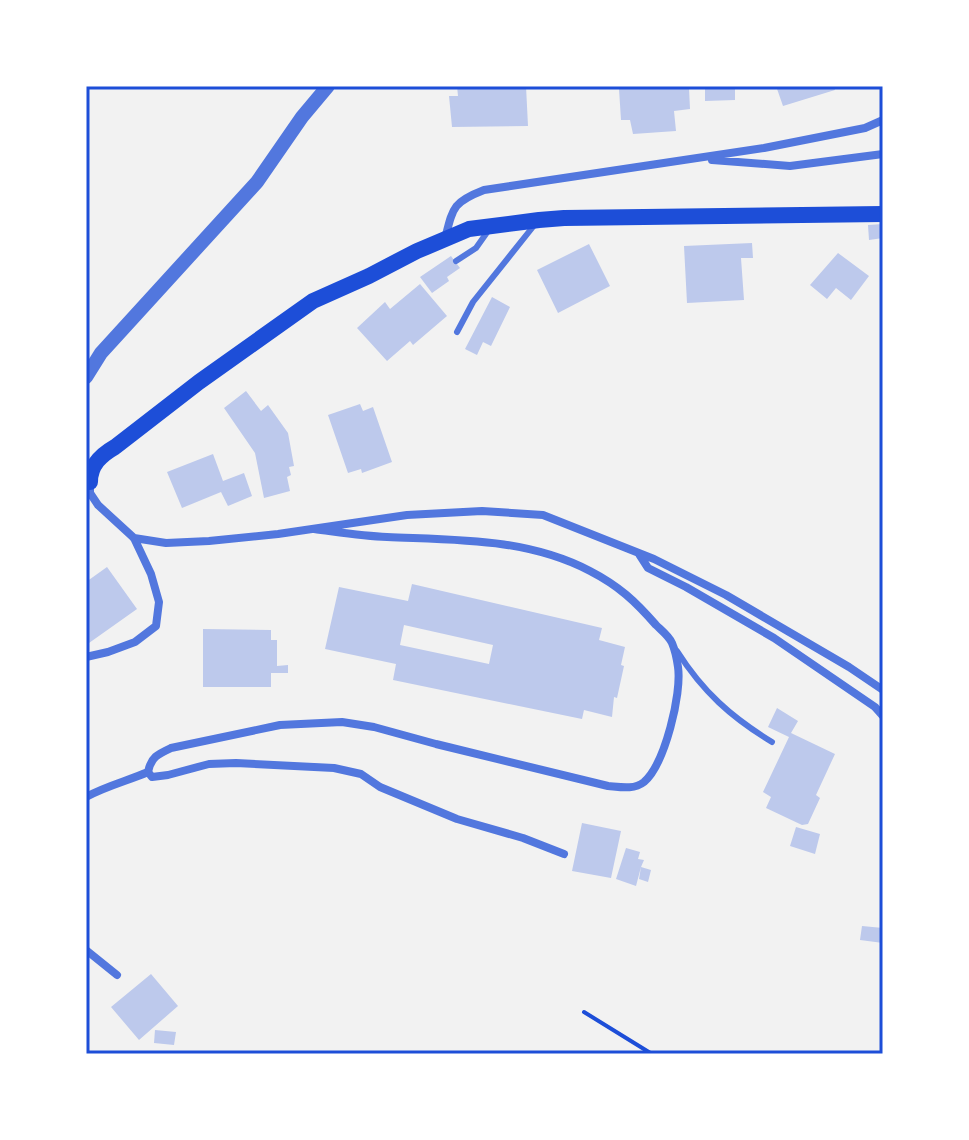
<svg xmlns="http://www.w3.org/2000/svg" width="969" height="1140" font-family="Commissioner,sans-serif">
	<rect width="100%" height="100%" fill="#f2f2f2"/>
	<path fill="#bdc9ec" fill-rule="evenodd" d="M 457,86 L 526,86 L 528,126 L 452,127 L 449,96 L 458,96 Z
		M 630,86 L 689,88 L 690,109 L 674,111 L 676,131 L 633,134 L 630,120 L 621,120 L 619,89 L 630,87 Z
		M 705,86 L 735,86 L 735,100 L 705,101 Z
		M 776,86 L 834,86 L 835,90 L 783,106 Z
		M 883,224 L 883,238 L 869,240 L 868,225 Z
		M 752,243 L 753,258 L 741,258 L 744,300 L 687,303 L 684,246 Z
		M 589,244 L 610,286 L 558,313 L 537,270 Z
		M 838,253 L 869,276 L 851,300 L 836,288 L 827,299 L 810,285 Z
		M 451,256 L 460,268 L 447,277 L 449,281 L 432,293 L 420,277 Z
		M 420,284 L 447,316 L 413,345 L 410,341 L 387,361 L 357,328 L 385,302 L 390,309 Z
		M 492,297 L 510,307 L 491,346 L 483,342 L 477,355 L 465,349 Z
		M 246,391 L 261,411 L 268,405 L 288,433 L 294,466 L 289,467 L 291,475 L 287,477 L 290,491 L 264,498 L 255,453 L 224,408 Z
		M 360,404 L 363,411 L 373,407 L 392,462 L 362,473 L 361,469 L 348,473 L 328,415 Z
		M 213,454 L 223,481 L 244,473 L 252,496 L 228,506 L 221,492 L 182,508 L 167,472 Z
		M 107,567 L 137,609 L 89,643 L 86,639 L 86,582 Z
		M 412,584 L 602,628 L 599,640 L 625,647 L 621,665 L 624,666 L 617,698 L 614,697 L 612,717 L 584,710 L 582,719 L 393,680 L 396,664 L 325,649 L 339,587 L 408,601 ZM 404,625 L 493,645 L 489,664 L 400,645 Z
		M 203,629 L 271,630 L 271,640 L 277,640 L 277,666 L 288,665 L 288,673 L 271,673 L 271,687 L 203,687 Z
		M 777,708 L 798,721 L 791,733 L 835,754 L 816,795 L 820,798 L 808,824 L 802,825 L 766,808 L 771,797 L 763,792 L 789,737 L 768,727 Z
		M 582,823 L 621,831 L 611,878 L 572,871 Z
		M 796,827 L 820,834 L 815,854 L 790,846 Z
		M 626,848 L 640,852 L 638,859 L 644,860 L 641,867 L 651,870 L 648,882 L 639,879 L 641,867 L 636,886 L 616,879 Z
		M 862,926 L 883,928 L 883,943 L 860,940 Z
		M 151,974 L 178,1006 L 139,1040 L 111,1007 Z
		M 155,1030 L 176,1032 L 174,1045 L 154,1043 Z"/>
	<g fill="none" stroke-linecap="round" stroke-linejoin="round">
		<path stroke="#1d4ed8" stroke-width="4" d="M 584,1012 L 652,1054"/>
		<path stroke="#5277de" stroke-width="6" d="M 456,261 L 476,248 L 488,231
			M 457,332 L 473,302 L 536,223
			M 677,651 C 703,692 731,717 772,742"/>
		<path stroke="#5277de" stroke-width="8" d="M 712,160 L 790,166 L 883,154
			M 445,239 C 453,207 453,202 484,190 L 764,148 L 865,128 L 883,120
			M 314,529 C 338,532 363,536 387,537 C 457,540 527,538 590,571 C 619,586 635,601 656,625 C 661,630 669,636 672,643 C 675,650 677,660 678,667 C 682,693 665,764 644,782 C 634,790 620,787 608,786 L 436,744 L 374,727 L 342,722 L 280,725 L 171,748 C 158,754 151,757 148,772 L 152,777 L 168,775 L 209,764 L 236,763 L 334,768 L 361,774 L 380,787 L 457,819 L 523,838 L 564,854
			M 134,538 L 166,543 L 209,541 L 278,534 L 407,515 L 482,511 L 543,515 L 654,559 L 726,595 L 849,667 L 883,690
			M 639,554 L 648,568 L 686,587 L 774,638 L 875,707 L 883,716
			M 86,657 L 108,652 L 135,642 L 156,626 L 159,602 L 151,574 L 134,538 L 98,505 L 90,493 L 90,482
			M 86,797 C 106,786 127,781 148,772
			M 86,950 L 117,975"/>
		<path stroke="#5277de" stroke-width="14" d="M 86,377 L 101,353 L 257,182 L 302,117 L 328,86"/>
		<path stroke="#1d4ed8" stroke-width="16" d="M 90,482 C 90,465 101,455 115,447 L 199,382 L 313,301 L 369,276 L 417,251 L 469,229 L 539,220 L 564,218 L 883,214"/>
	</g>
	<rect width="969" height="1140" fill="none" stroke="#ffffff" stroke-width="176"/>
	<rect x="88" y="88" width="793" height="964" fill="none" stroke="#1d4ed8" stroke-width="3"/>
</svg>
